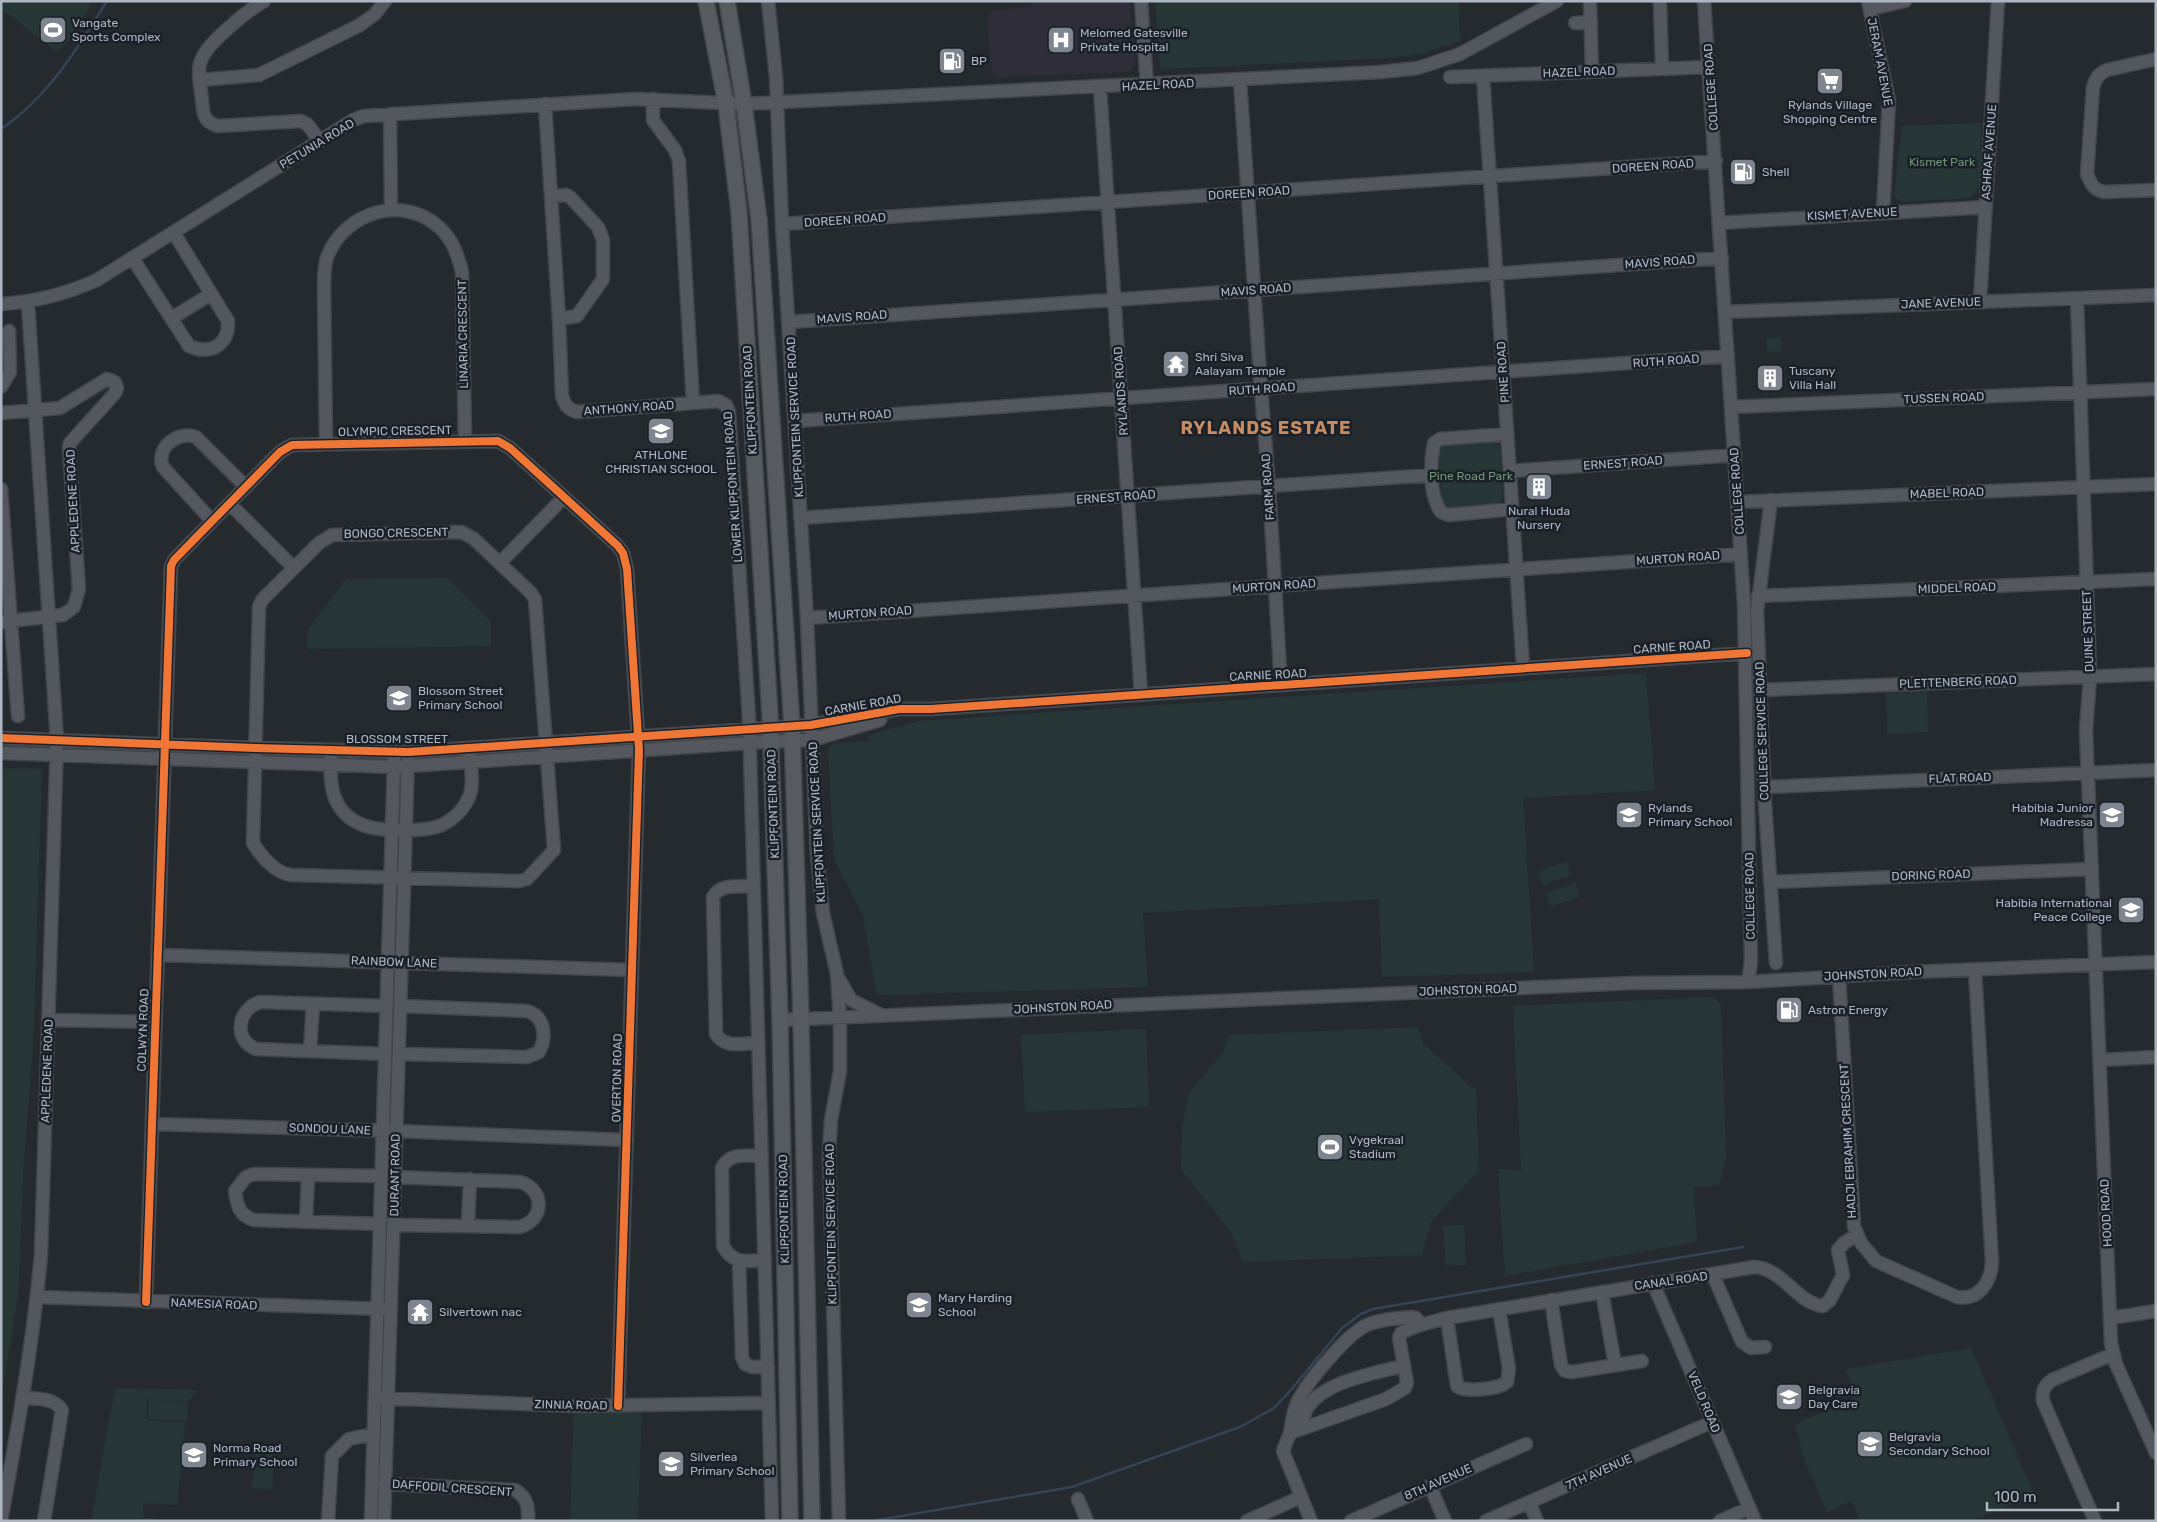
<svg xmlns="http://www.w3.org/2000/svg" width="2157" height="1522" font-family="Rubik,sans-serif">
	<rect width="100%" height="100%" fill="#252a2f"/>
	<path fill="#2e2d38" d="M 1050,1 L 1130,1 L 1135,63 L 1128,72 L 999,77 L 992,72 L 987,17 L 992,11 L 1031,7 L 1031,3 Z"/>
	<path fill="#263535" d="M 1,1 L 93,1 L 68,42 L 56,52 L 15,19 L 1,10 Z
		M 1155,1 L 1458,1 L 1460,41 L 1420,54 L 1389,58 L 1164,69 L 1160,66 Z
		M 1981,123 L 1980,186 L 1970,198 L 1902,202 L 1894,196 L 1902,126 Z
		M 1781,337 L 1782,351 L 1767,352 L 1766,338 Z
		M 1492,439 L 1500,447 L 1503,500 L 1495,505 L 1449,508 L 1442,501 L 1439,451 L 1445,443 Z
		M 448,578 L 491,621 L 491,646 L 307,649 L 308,629 L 346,579 Z
		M 1646,673 L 1655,790 L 1523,798 L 1534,972 L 1382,977 L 1379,899 L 1143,913 L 1148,987 L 877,995 L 863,916 L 834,859 L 828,750 L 834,743 L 868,741 L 869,735 L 919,721 Z
		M 1927,688 L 1928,732 L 1887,734 L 1886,689 Z
		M 1,768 L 42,769 L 33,1049 L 24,1159 L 18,1296 L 1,1400 Z
		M 1567,861 L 1572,875 L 1543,885 L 1538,872 Z
		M 1575,883 L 1580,896 L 1551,907 L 1546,893 Z
		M 1713,997 L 1721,1004 L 1726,1159 L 1719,1185 L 1694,1187 L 1697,1242 L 1505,1276 L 1498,1169 L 1521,1170 L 1513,1006 Z
		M 1418,1027 L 1423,1043 L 1472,1088 L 1476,1088 L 1479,1173 L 1475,1174 L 1431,1222 L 1422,1255 L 1242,1262 L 1232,1234 L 1181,1169 L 1182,1125 L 1189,1093 L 1224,1051 L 1226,1038 L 1230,1038 L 1229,1035 Z
		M 1146,1029 L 1149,1107 L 1025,1112 L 1021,1035 Z
		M 1464,1225 L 1466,1265 L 1446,1266 L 1443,1226 Z
		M 1971,1348 L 2035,1496 L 1969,1521 L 1860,1521 L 1852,1501 L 1827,1512 L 1805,1461 L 1795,1424 L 1854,1398 L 1846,1369 Z
		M 115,1388 L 199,1390 L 188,1401 L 147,1399 L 146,1420 L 185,1423 L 177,1505 L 146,1503 L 143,1505 L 144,1518 L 155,1518 L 156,1521 L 91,1521 Z
		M 149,1399 L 188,1402 L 187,1421 L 148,1419 Z
		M 574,1406 L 642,1406 L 638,1521 L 570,1521 Z
		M 256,1449 L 276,1451 L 272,1490 L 252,1488 Z"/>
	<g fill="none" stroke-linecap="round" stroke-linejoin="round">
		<path stroke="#344355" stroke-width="2.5" d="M 1,129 C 48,97 78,48 107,1
			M 872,1521 L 1072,1487 L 1240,1427 L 1274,1408 L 1291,1390 L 1342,1328 L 1361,1314 L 1373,1309 L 1743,1247"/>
		<g stroke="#42464a" stroke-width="15">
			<path id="minor" d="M 264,1 C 247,11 210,41 202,58 C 196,70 201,88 202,100 C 203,115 204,122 218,126 L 301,121 L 307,124 L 320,141
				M 768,1 L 776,77 L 782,224 L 807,618 L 817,854 L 823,913 L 837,974 L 840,1018 L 840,1071 L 831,1120 L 829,1154 L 839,1521
				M 1141,1 L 1147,85
				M 1660,1 L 1662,69
				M 1704,1 L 1744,604 L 1751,961 L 1748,982
				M 1868,1 L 1889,101 L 1883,212
				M 1590,4 L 1592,71
				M 1870,9 L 1905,1
				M 1575,23 L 1591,22
				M 2156,59 L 2107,70 C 2098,74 2095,79 2093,88 L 2087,174 C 2091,184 2094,190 2104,192 L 2156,190
				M 1483,76 L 1523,667
				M 1450,77 L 1709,67
				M 200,80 L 259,75 L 360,25 L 375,14 L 385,1
				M 1240,80 L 1261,389 L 1269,487 L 1281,685
				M 1100,88 L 1141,694
				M 653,99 L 653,120 L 675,150 L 679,161 L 693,403
				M 545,104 L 559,319 L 562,396 C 565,405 567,409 577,412 L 718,401 L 726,405 L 729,412 L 749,718 L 772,1521
				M 390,114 L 391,209
				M 551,196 L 566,195 L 570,197 L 598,227 L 603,240 L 603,279 L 577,316 L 559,319
				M 1719,223 L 1986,207
				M 782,224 L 1716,161
				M 133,259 L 189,346 C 210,355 229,346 228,321 L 174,233
				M 2077,298 L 2090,677 L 2086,730 L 2111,1343 L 2116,1364 L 2156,1453
				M 1980,302 L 1998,1
				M 1,304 C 35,302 66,294 97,280 L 353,120 L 364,116 L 635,99 L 744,104 L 1381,72 L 1418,68 L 1460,54 L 1557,1
				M 1725,312 L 2156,295
				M 172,318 L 211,294
				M 789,322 L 1722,258
				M 1,387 L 10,372 L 9,331
				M 1732,407 L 2156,389
				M 1,413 L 60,408 L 107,379 L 115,382 L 117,388 L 115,393 L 70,443 L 69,448 L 79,589 L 74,607 L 63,615 L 1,622
				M 795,421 L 1728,356
				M 1507,434 L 1440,439 L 1434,443 C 1430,463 1429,495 1441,512 L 1449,515 L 1512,509
				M 326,444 L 324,287 C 324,277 324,267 327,257 C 345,211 404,194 440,228 C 453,240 458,256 462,272 L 465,441
				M 1510,471 L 1735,455
				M 1,489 L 18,716
				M 1771,500 L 1757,611 L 1765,804 L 1776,963
				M 1738,502 L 2156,484
				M 230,504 L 294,568
				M 800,518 L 1432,475
				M 212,521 L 163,467 C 155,448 178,430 196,437 L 246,487
				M 461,532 L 473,538 L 530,592 L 535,599 L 554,850 L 527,879 L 519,881 L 291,875 C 275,873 261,856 253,843 L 259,607 L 262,600 L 319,543 L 332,535 Z
				M 500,563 L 564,497
				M 1758,596 L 2156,579
				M 807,618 L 1741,554
				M 1761,690 L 2156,674
				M 1,738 L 256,748 L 408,752 L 811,725 L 899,709 L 931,709 L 1747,653
				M 1,753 L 394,767 L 763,742 L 812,740 L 880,720
				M 331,757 C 330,775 330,794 341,809 C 346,816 355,822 363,825 C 380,832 425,832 442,825 C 452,820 462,811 467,801 C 475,788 471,771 470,756
				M 1764,787 L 2156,770
				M 1770,882 L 2092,869
				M 753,886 C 739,887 720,883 713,897 L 716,1034 C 725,1049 743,1043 758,1043
				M 158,955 L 631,970
				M 1839,976 L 1854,1226 L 1861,1243 L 1876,1261 L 1957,1297 C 1979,1301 1991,1282 1992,1262 L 1975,970
				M 839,979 L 851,1000 L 881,1015
				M 49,1020 L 154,1022
				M 780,1020 L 1633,983 L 1748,982 L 1911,972 L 2156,962
				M 310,1051 L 313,1004
				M 385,1054 L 256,1049 C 233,1040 237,1009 260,1002 L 387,1006
				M 399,1054 L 527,1057 L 539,1052 C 547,1037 545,1016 527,1011 L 400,1006
				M 2100,1060 L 2156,1057
				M 152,1124 L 395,1131 L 627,1140
				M 761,1156 C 746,1156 729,1152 722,1168 L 723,1246 C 734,1265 745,1261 765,1260
				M 306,1222 L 308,1175
				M 380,1224 L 254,1220 C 239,1215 237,1206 235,1191 L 246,1177 L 254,1174 L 382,1176
				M 394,1225 L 519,1227 C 545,1221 545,1189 520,1182 L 394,1177
				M 468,1225 L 470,1179
				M 739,1262 L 742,1357 L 745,1364 L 752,1367 L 768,1367
				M 1713,1275 L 1742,1342 L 1751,1348 L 1765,1347
				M 1653,1283 L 1755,1521
				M 1602,1292 L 1615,1365
				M 37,1297 L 385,1309
				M 1551,1300 L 1561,1365 L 1565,1371 L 1572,1372 L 1642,1361
				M 146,1302 L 171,566 L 174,560 L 280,452 L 292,445 L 498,441 L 510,448 L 618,546 L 623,553 L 627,569 L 639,750 L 618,1406
				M 1447,1318 L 1457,1386 C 1465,1393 1499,1389 1507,1382 L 1509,1369 L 1499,1309
				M 2110,1318 L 2156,1311
				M 22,1398 C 36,1399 53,1397 62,1410 L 44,1521
				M 381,1398 L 573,1406 L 768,1403
				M 1302,1429 C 1300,1384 1370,1375 1402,1366
				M 1290,1433 C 1292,1423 1293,1412 1297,1403 C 1306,1383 1347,1334 1367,1325 C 1380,1319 1398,1318 1412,1317 L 1416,1318 L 1421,1324
				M 384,1484 L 515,1490 C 527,1497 529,1507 528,1521
				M 1430,1486 L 1445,1521
				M 1078,1499 L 1087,1521
				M 1529,1502 L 1537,1521
				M 1,1521 C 17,1433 33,1344 41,1255 L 57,740 L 28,303
				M 328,1521 L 332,1456 L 349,1439 L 374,1434
				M 371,1521 L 394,759
				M 384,1521 L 408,759
				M 1247,1521 L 1301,1497
				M 1311,1521 L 1283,1451 L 1290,1433 L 1386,1399 L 1405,1388 L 1407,1383 L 1399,1338 L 1401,1333 C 1416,1325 1431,1322 1447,1318 L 1754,1267 C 1783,1268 1796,1303 1823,1306 L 1830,1300 L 1843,1275 L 1838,1250 L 1844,1243 L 1857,1235
				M 1351,1521 L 1526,1444
				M 1486,1521 L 1712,1422
				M 1720,1521 L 1749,1508
				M 2095,1521 L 2043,1401 C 2042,1391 2044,1386 2052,1380 L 2113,1354"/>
		</g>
		<g stroke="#42464c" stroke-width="18">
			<path id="major" d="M 706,1 L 726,104 L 739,212 L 770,715 L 780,1020 L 790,1521
				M 727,1 L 744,104 L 759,220 L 792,727 L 801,1019 L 812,1521"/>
		</g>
		<use href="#minor" stroke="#54585e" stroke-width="12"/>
		<use href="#major" stroke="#575b5f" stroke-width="15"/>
		<g stroke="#1a2028" stroke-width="11">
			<path id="cycleway" d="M 1,738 L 256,748 L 408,752 L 811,725 L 899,709 L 931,709 L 1747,653
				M 146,1302 L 171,566 L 174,560 L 280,452 L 292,445 L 498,441 L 510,448 L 618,546 L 623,553 L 627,569 L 639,750 L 618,1406"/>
		</g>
		<use href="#cycleway" stroke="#f07635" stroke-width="8"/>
	</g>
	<defs>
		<g id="stadium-square" transform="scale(1.4375)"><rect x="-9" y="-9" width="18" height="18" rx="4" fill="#7e858e" stroke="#1a2028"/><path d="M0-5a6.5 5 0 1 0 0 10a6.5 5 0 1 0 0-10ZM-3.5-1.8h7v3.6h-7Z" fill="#fff"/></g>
		<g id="hospital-square" transform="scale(1.4375)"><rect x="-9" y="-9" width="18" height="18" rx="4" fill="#7e858e" stroke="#1a2028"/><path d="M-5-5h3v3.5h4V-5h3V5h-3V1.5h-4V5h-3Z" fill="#fff"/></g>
		<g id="fuel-square" transform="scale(1.4375)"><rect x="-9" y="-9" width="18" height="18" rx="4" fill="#7e858e" stroke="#1a2028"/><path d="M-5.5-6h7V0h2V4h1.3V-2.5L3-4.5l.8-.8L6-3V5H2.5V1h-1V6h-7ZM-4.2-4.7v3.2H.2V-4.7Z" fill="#fff"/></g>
		<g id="supermarket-square" transform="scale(1.4375)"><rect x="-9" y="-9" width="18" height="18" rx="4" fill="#7e858e" stroke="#1a2028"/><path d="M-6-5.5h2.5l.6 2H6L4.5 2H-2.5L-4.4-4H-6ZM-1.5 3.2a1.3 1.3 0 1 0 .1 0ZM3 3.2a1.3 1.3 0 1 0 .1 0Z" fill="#fff"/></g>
		<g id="temple-square" transform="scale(1.4375)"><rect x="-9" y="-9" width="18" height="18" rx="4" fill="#7e858e" stroke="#1a2028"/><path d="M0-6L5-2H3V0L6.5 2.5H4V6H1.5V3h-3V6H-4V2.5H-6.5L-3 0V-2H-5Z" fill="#fff"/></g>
		<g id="building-square" transform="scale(1.4375)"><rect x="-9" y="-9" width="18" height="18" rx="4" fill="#7e858e" stroke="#1a2028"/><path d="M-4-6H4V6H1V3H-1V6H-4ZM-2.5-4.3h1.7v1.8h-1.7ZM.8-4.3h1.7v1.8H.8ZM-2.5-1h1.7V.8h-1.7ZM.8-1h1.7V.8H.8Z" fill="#fff"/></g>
		<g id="school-square" transform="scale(1.4375)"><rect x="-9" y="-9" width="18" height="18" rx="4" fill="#7e858e" stroke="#1a2028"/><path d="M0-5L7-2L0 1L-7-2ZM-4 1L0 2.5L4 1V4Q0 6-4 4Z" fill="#fff"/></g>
		<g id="university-square" transform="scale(1.4375)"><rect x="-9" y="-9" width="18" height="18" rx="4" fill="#7e858e" stroke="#1a2028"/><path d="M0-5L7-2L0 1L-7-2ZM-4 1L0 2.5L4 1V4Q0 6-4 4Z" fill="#fff"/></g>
	</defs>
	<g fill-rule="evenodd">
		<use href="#stadium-square" x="53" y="30"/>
		<use href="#hospital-square" x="1061" y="40"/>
		<use href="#fuel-square" x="952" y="61"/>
		<use href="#supermarket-square" x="1830" y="81"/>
		<use href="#fuel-square" x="1743" y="172"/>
		<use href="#temple-square" x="1176" y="364"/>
		<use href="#building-square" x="1770" y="378"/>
		<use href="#school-square" x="661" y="431"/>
		<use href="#building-square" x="1539" y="487"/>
		<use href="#school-square" x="399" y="698"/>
		<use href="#school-square" x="1629" y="815"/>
		<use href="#school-square" x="2112" y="815"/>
		<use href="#university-square" x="2131" y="910"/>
		<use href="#fuel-square" x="1789" y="1010"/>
		<use href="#stadium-square" x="1330" y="1147"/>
		<use href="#school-square" x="919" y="1305"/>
		<use href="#temple-square" x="420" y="1312"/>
		<use href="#school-square" x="1789" y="1397"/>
		<use href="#school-square" x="1870" y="1444"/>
		<use href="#school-square" x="194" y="1455"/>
		<use href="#school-square" x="671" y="1464"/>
	</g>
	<g text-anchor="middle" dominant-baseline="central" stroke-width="5" stroke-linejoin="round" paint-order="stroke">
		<g font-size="12" fill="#aeb6c1" stroke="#1a2028" text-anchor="start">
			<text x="72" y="23">Vangate<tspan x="72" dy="14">Sports Complex</tspan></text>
			<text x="1080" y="33">Melomed Gatesville<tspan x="1080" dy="14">Private Hospital</tspan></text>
			<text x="971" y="61">BP</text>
			<text x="1830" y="105" text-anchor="middle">Rylands Village<tspan x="1830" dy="14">Shopping Centre</tspan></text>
			<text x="1762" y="172">Shell</text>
			<text x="1195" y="357">Shri Siva<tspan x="1195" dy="14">Aalayam Temple</tspan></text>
			<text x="1789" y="371">Tuscany<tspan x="1789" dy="14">Villa Hall</tspan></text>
			<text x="661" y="455" text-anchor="middle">ATHLONE<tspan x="661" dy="14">CHRISTIAN SCHOOL</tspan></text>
			<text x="1539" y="511" text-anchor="middle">Nural Huda<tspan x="1539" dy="14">Nursery</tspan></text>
			<text x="418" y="691">Blossom Street<tspan x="418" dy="14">Primary School</tspan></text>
			<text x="1648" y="808">Rylands<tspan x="1648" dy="14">Primary School</tspan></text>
			<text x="2093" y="808" text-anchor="end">Habibia Junior<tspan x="2093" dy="14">Madressa</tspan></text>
			<text x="2112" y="903" text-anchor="end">Habibia International<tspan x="2112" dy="14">Peace College</tspan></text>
			<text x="1808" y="1010">Astron Energy</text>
			<text x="1349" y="1140">Vygekraal<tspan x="1349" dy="14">Stadium</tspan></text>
			<text x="938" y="1298">Mary Harding<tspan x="938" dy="14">School</tspan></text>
			<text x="439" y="1312">Silvertown nac</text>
			<text x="1808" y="1390">Belgravia<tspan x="1808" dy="14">Day Care</tspan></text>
			<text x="1889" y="1437">Belgravia<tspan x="1889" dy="14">Secondary School</tspan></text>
			<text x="213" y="1448">Norma Road<tspan x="213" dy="14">Primary School</tspan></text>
			<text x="690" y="1457">Silverlea<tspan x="690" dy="14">Primary School</tspan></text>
		</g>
		<g font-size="12" fill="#aeb6c1" stroke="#1a2028">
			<text transform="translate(1880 62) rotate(79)">JERAM AVENUE</text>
			<text transform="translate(1579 72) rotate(-2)">HAZEL ROAD</text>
			<text transform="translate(1158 85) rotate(-3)">HAZEL ROAD</text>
			<text transform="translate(1711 87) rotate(-94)">COLLEGE ROAD</text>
			<text transform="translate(317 144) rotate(-31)">PETUNIA ROAD</text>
			<text transform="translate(1989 152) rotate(-86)">ASHRAF AVENUE</text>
			<text transform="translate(1653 166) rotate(-4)">DOREEN ROAD</text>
			<text transform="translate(1249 193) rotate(-4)">DOREEN ROAD</text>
			<text transform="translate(1852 214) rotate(-3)">KISMET AVENUE</text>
			<text transform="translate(845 220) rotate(-4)">DOREEN ROAD</text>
			<text transform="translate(1660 262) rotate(-4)">MAVIS ROAD</text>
			<text transform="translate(1256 290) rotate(-4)">MAVIS ROAD</text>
			<text transform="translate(1941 303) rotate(-2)">JANE AVENUE</text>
			<text transform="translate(852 317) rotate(-4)">MAVIS ROAD</text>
			<text transform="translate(463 334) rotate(-91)">LINARIA CRESCENT</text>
			<text transform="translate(1666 361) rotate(-4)">RUTH ROAD</text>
			<text transform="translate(1503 372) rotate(-94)">PINE ROAD</text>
			<text transform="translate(1262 389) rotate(-4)">RUTH ROAD</text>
			<text transform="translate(1121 391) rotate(-94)">RYLANDS ROAD</text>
			<text transform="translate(1944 398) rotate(-2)">TUSSEN ROAD</text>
			<text transform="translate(750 400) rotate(-93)">KLIPFONTEIN ROAD</text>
			<text transform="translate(629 408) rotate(-4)">ANTHONY ROAD</text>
			<text transform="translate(858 416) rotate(-4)">RUTH ROAD</text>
			<text transform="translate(795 417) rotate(-93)">KLIPFONTEIN SERVICE ROAD</text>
			<text transform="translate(395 431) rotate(-1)">OLYMPIC CRESCENT</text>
			<text transform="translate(1623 463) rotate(-4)">ERNEST ROAD</text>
			<text transform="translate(733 487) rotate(-94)">LOWER KLIPFONTEIN ROAD</text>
			<text transform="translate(1268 487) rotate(-94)">FARM ROAD</text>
			<text transform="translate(1737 491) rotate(-94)">COLLEGE ROAD</text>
			<text transform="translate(1947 493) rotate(-2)">MABEL ROAD</text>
			<text transform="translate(1116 497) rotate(-4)">ERNEST ROAD</text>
			<text transform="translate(73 501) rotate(-93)">APPLEDENE ROAD</text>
			<text transform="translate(396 533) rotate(-1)">BONGO CRESCENT</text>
			<text transform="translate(1678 558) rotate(-4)">MURTON ROAD</text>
			<text transform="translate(1274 586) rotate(-4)">MURTON ROAD</text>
			<text transform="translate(1957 588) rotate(-2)">MIDDEL ROAD</text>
			<text transform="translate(870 613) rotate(-4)">MURTON ROAD</text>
			<text transform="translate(2088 631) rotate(-92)">DUINE STREET</text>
			<text transform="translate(1672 647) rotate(-4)">CARNIE ROAD</text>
			<text transform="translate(1268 675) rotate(-3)">CARNIE ROAD</text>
			<text transform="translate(1958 682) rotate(-2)">PLETTENBERG ROAD</text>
			<text transform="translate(863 705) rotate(-10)">CARNIE ROAD</text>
			<text transform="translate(1762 731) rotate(-92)">COLLEGE SERVICE ROAD</text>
			<text x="397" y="739">BLOSSOM STREET</text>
			<text transform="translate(1960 778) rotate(-2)">FLAT ROAD</text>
			<text transform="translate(773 804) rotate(-92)">KLIPFONTEIN ROAD</text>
			<text transform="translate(817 822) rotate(-93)">KLIPFONTEIN SERVICE ROAD</text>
			<text transform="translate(1931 875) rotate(-2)">DORING ROAD</text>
			<text transform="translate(1750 896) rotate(-91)">COLLEGE ROAD</text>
			<text transform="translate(394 962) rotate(2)">RAINBOW LANE</text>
			<text transform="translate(1873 974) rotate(-3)">JOHNSTON ROAD</text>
			<text transform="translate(1468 990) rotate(-2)">JOHNSTON ROAD</text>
			<text transform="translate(1063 1007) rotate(-3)">JOHNSTON ROAD</text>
			<text transform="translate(143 1030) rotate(-88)">COLWYN ROAD</text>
			<text transform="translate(47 1071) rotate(-88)">APPLEDENE ROAD</text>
			<text transform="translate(617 1078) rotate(-89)">OVERTON ROAD</text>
			<text transform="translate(330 1129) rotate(2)">SONDOU LANE</text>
			<text transform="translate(1848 1141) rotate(-93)">HADJI EBRAHIM CRESCENT</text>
			<text transform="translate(395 1175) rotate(-89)">DURANT ROAD</text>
			<text transform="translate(784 1209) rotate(-91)">KLIPFONTEIN ROAD</text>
			<text transform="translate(2106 1213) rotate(-93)">HOOD ROAD</text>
			<text transform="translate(831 1224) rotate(-91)">KLIPFONTEIN SERVICE ROAD</text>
			<text transform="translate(1671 1281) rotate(-8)">CANAL ROAD</text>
			<text transform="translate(214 1304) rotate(2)">NAMESIA ROAD</text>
			<text transform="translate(1704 1402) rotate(67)">VELD ROAD</text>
			<text transform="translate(571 1405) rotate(1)">ZINNIA ROAD</text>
			<text transform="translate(1599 1472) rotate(-24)">7TH AVENUE</text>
			<text transform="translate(1438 1482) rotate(-24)">8TH AVENUE</text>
			<text transform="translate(452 1488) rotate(4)">DAFFODIL CRESCENT</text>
		</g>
		<g font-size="12" fill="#709477" stroke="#1a2028">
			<text x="1942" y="162">Kismet Park</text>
			<text x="1471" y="476">Pine Road Park</text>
		</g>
		<g font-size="18" font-weight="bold" letter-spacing="1" fill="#c78b63" stroke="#1a2028">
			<text x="1266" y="428">RYLANDS ESTATE</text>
		</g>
	</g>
	<rect width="2157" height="1522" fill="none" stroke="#aeb6c1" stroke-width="5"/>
	<path d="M1987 1502v8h131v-8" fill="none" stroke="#aeb6c1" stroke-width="2.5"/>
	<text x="1994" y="1502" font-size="15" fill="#aeb6c1" stroke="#1a2028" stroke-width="4" paint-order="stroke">100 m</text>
</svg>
